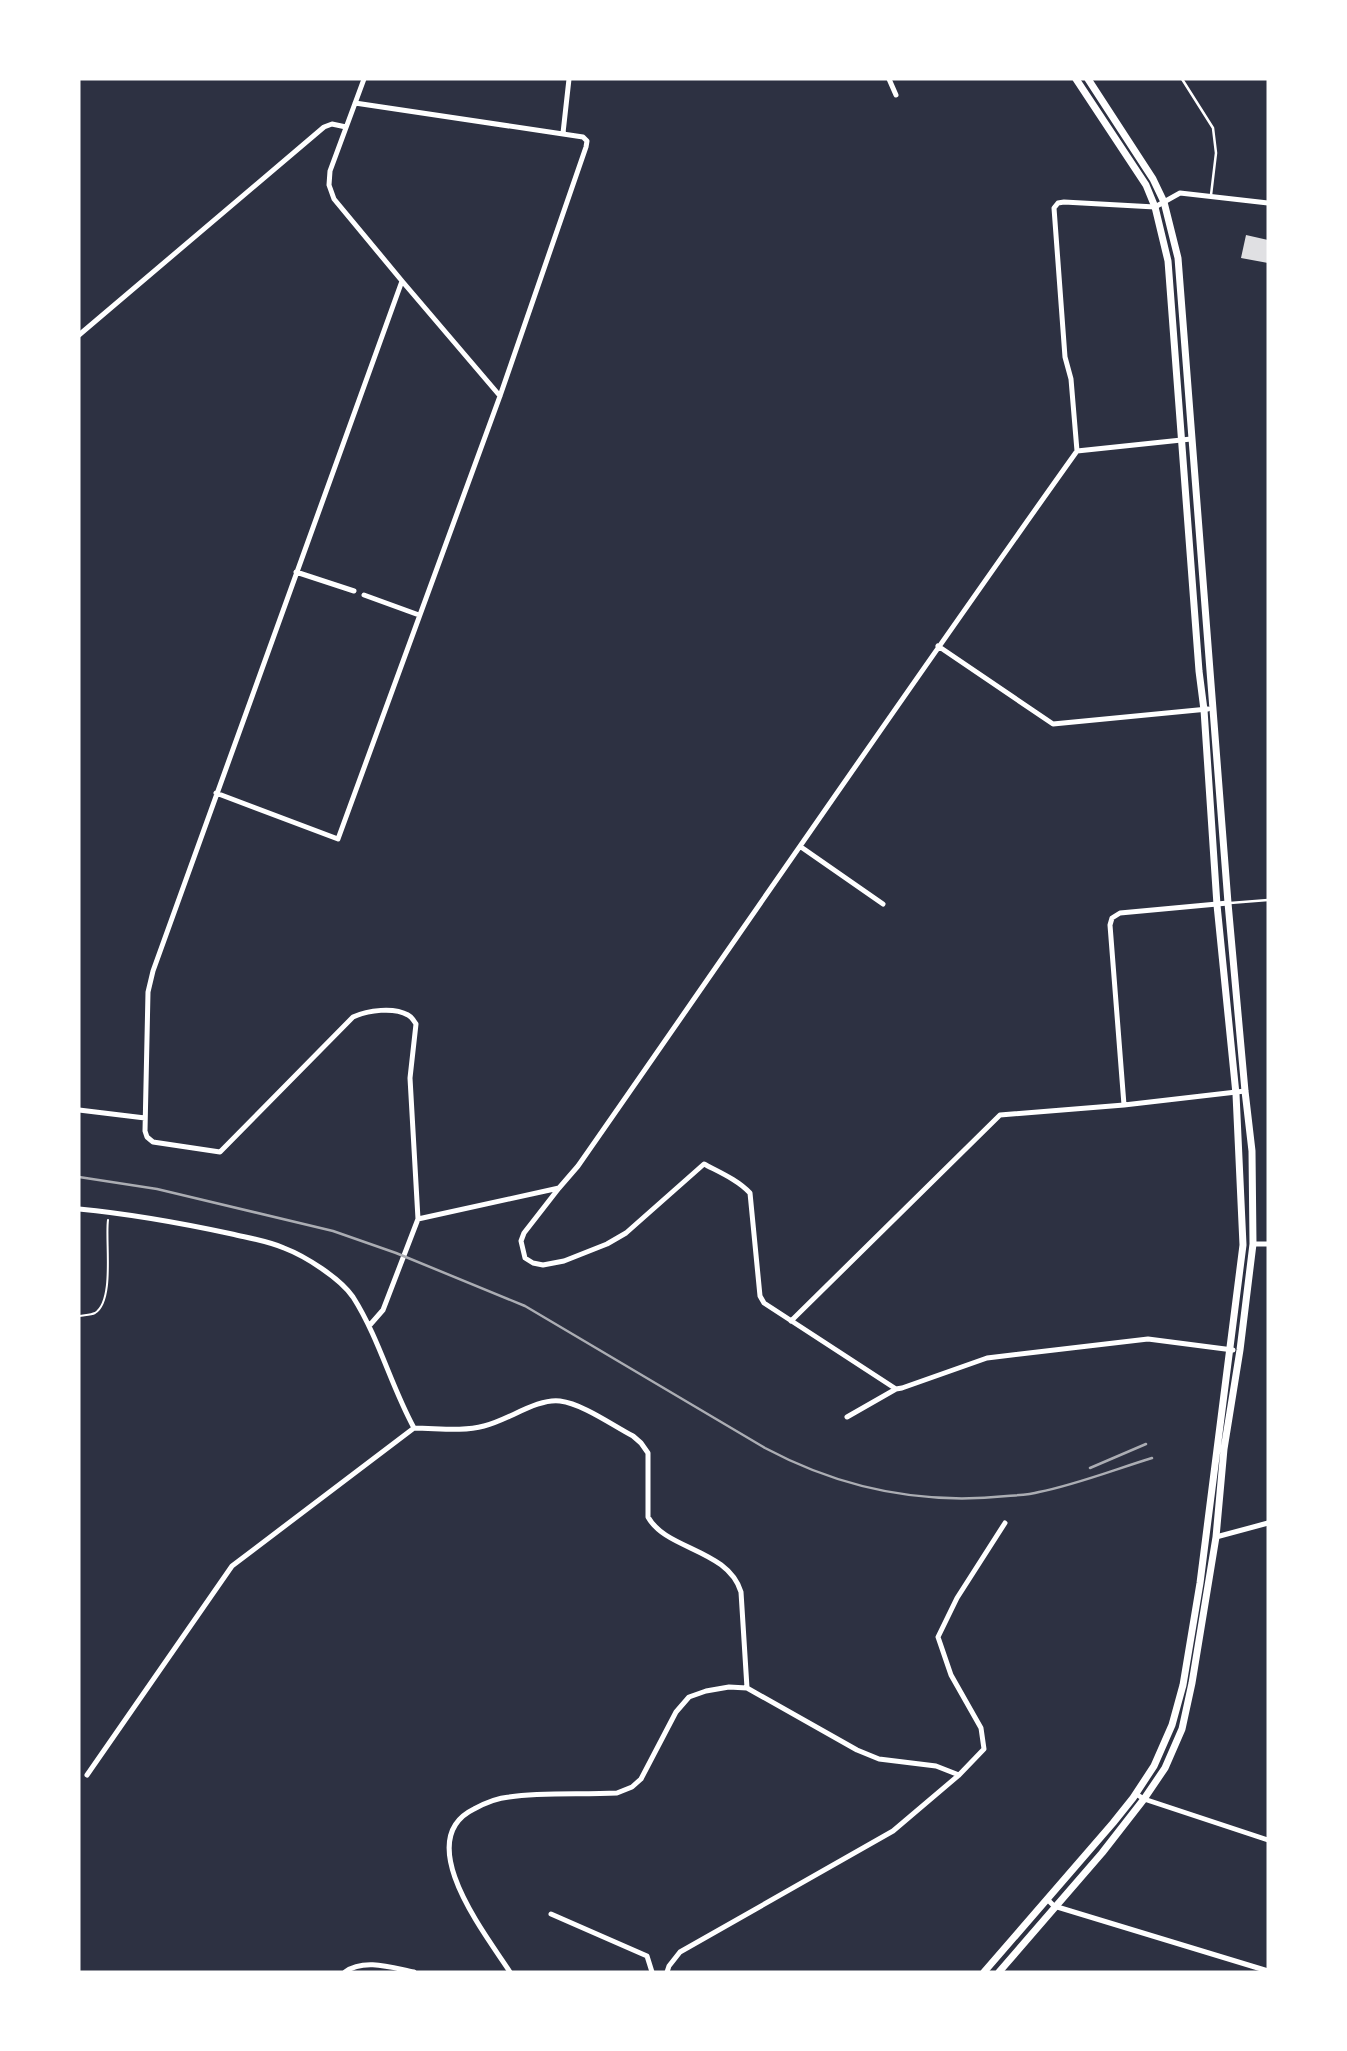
<svg xmlns="http://www.w3.org/2000/svg" width="1347" height="2051" font-family="'Public Sans',sans-serif">
	<rect width="100%" height="100%" fill="#2d3142"/>
	<path fill="#e0e0e3" d="M 1246,235 L 1268,240 L 1268,263 L 1241,258 Z"/>
	<g fill="none" stroke-linecap="round" stroke-linejoin="round">
		<path stroke="#fff" stroke-width="2" d="M 79,1316 C 84,1315 91,1315 95,1313 C 115,1301 105,1240 108,1220"/>
		<path stroke="#fff" stroke-width="2.5" d="M 1182,79 L 1213,128 L 1216,153 L 1211,195
			M 1230,903 L 1268,900"/>
		<path stroke="#fff" stroke-width="5" d="M 364,79 L 330,171 L 329,185 L 334,199 L 402,281 L 153,971 L 148,992 L 145,1131 L 147,1137 L 153,1142 L 220,1152 L 353,1017 C 368,1010 394,1007 408,1015 C 412,1017 414,1021 416,1024 L 410,1078 L 418,1219
			M 889,79 L 896,95
			M 563,133 L 569,79
			M 402,281 L 500,396
			M 79,335 L 324,127 L 332,124 L 346,127
			M 1077,451 L 1071,379 L 1065,357 L 1054,208 L 1058,203 L 1064,202 L 1155,207 L 1180,193 L 1268,203
			M 1077,451 L 1191,439
			M 296,572 L 354,591
			M 364,595 L 419,615
			M 938,646 L 1053,724 L 1208,709
			M 216,793 L 338,839 L 500,396 L 586,147 L 587,141 L 583,137 L 355,103
			M 801,847 L 883,904
			M 1124,1105 L 1110,925 L 1112,918 L 1120,913 L 1228,903
			M 79,1110 L 145,1118
			M 559,1188 L 524,1233 L 521,1241 L 525,1258 L 533,1263 L 543,1265 L 564,1261 L 607,1244 L 626,1233 L 704,1164 C 719,1172 738,1180 750,1193 L 760,1296 L 764,1303 L 896,1389
			M 79,1209 C 131,1214 181,1223 232,1234 C 249,1238 268,1241 284,1248 C 305,1256 340,1278 353,1297 C 379,1338 391,1386 414,1428 C 437,1428 462,1432 484,1426 C 507,1421 537,1398 560,1401 C 583,1404 612,1425 633,1436 L 641,1443 L 648,1453 L 648,1517 C 666,1550 728,1549 741,1592 L 747,1688 L 857,1750 L 879,1759 L 936,1766 L 959,1775
			M 1253,1244 L 1268,1244
			M 791,1321 L 1000,1115 L 1124,1105 L 1245,1091
			M 369,1326 L 383,1310 L 418,1219 L 559,1188 L 578,1166 C 744,928 908,688 1077,451
			M 847,1417 L 896,1389 L 902,1388 L 987,1358 L 1148,1339 L 1233,1350
			M 1216,1537 L 1268,1523
			M 87,1775 L 232,1566 L 414,1428
			M 1136,1794 L 1144,1799 L 1268,1840
			M 1047,1899 L 1054,1906 L 1268,1971
			M 551,1914 L 647,1956 L 652,1972
			M 345,1972 C 364,1958 393,1968 414,1972
			M 510,1972 C 487,1936 410,1840 474,1809 C 485,1803 497,1798 509,1797 C 545,1792 582,1795 617,1793 L 632,1787 L 641,1779 L 676,1712 L 689,1697 L 706,1691 L 729,1687 L 747,1688
			M 667,1972 L 669,1966 L 680,1952 L 893,1831 L 959,1775 L 984,1749 L 981,1728 L 951,1675 L 938,1637 L 957,1598 L 1005,1523"/>
		<path stroke="#fff" stroke-width="7" d="M 984,1972 L 1113,1823 L 1133,1798 L 1154,1766 L 1172,1725 L 1183,1685 L 1200,1583 L 1243,1245 L 1236,1094 L 1217,905 L 1204,710 L 1199,671 L 1168,261 L 1155,207 L 1146,185 L 1076,79
			M 999,1972 L 1102,1853 L 1144,1799 L 1165,1768 L 1182,1729 L 1192,1683 L 1216,1537 L 1224,1449 L 1240,1350 L 1253,1244 L 1252,1151 L 1245,1091 L 1228,903 L 1178,258 L 1164,202 L 1153,179 L 1088,79"/>
		<path stroke="#abadb3" stroke-width="2.5" d="M 79,1177 L 157,1189 L 333,1231 L 396,1253 L 525,1306 L 765,1448 C 840,1488 922,1505 1007,1496 C 1018,1495 1029,1495 1039,1492 C 1075,1485 1116,1469 1152,1458
			M 1090,1468 L 1146,1444"/>
	</g>
	<rect width="1347" height="2051" fill="none" stroke="#ffffff" stroke-width="161"/>
</svg>
